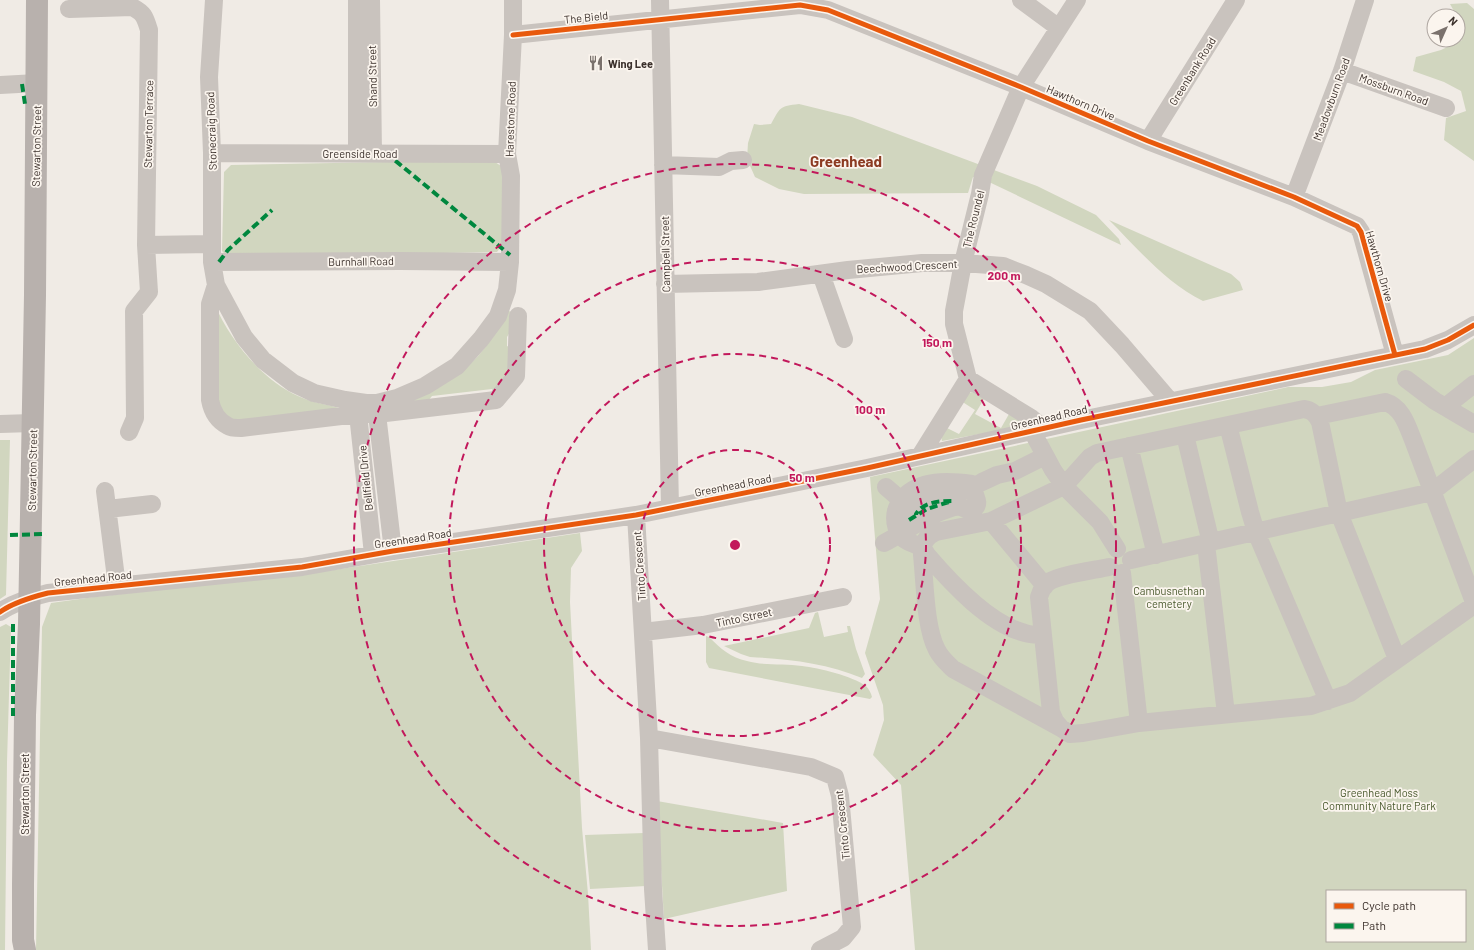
<svg xmlns="http://www.w3.org/2000/svg" width="1474" height="950" font-family="Barlow,sans-serif">
	<rect width="100%" height="100%" fill="#f0ebe5"/>
	<path fill="#d1d6bf" fill-rule="evenodd" d="M 1467,3 L 1474,9 L 1474,161 L 1444,140 L 1446,118 L 1466,111 L 1461,91 L 1444,82 L 1413,71 L 1416,57 L 1441,50 L 1462,40 L 1459,20 L 1450,4 Z
		M 799,104 L 852,117 L 1037,186 L 1096,215 L 1119,239 L 1121,245 L 989,182 L 973,177 L 968,193 L 804,194 L 779,189 L 755,177 L 747,159 L 748,143 L 754,124 L 760,125 L 771,124 C 780,108 779,106 799,104 Z
		M 492,160 L 504,168 L 503,244 L 497,252 L 228,257 L 222,251 L 224,172 L 231,165 Z
		M 1109,220 L 1231,274 L 1240,282 L 1243,290 L 1203,301 C 1166,283 1138,249 1109,220 Z
		M 215,305 C 229,339 263,381 298,396 C 312,403 327,404 342,409 L 233,423 L 215,406 Z
		M 508,311 L 513,312 L 510,332 L 507,337 L 507,346 L 513,349 L 513,375 L 494,392 L 492,389 L 432,396 L 428,401 L 410,401 C 441,388 466,373 487,345 C 495,334 501,322 508,311 Z
		M 1474,338 L 1474,950 L 915,950 L 901,785 L 873,755 L 884,720 L 883,705 L 865,653 L 880,599 L 870,477 L 1288,387 L 1322,387 L 1351,382 L 1375,370 L 1448,355 ZM 1327,891 L 1465,891 L 1465,941 L 1327,941 Z
		M 972,392 L 984,399 L 975,414 L 1001,428 L 1009,414 L 1022,421 L 1024,426 L 942,441 L 940,433 L 945,427 L 959,434 L 975,410 L 961,401 L 966,394 Z
		M 0,440 L 10,440 L 6,595 L 0,599 Z
		M 580,533 L 582,551 L 571,568 L 570,602 L 582,828 L 588,894 L 591,950 L 36,950 L 42,627 L 51,603 L 94,597 L 320,572 Z
		M 818,612 L 824,637 L 848,632 L 847,626 L 850,626 L 856,649 L 865,674 L 862,678 C 826,663 788,659 750,657 L 741,654 L 724,646 L 809,628 L 815,613 Z
		M 6,624 L 11,627 L 7,762 L 5,950 L 0,950 L 0,627 Z
		M 706,636 L 709,637 C 720,648 731,658 747,661 C 764,666 784,663 802,666 C 819,668 852,676 866,686 C 869,689 871,693 872,697 L 870,699 L 709,668 L 706,662 Z
		M 657,801 L 783,823 L 787,891 L 664,919 Z
		M 644,833 L 646,886 L 590,889 L 585,835 Z"/>
	<g fill="none" stroke-linecap="round" stroke-linejoin="round">
		<path stroke="#c9c3be" stroke-width="18" d="M 214,0 L 209,77 L 212,153 L 212,262 L 216,285 L 244,337 L 263,360 L 293,383 L 314,393 L 345,400 L 366,403 L 377,403 L 397,398 L 425,386 L 457,366 L 481,339 L 498,316 L 507,290 L 510,262 L 511,176 L 507,154 L 513,35 L 513,0
			M 371,0 L 373,153
			M 660,0 L 670,508
			M 1021,0 L 1059,28
			M 69,9 L 132,7 C 144,13 145,17 149,30 L 146,245 L 149,292 L 134,311 L 135,418 L 129,432
			M 513,35 L 800,5 L 828,10 L 1021,87 L 1148,141 L 1294,197 L 1357,226 L 1361,232 L 1395,355
			M 1342,71 L 1446,108
			M 0,85 L 37,83
			M 1148,141 L 1236,0
			M 212,153 L 507,154
			M 357,153 L 357,0
			M 663,165 L 719,167 L 731,161 L 743,160
			M 1294,197 L 1342,71 L 1365,0
			M 146,245 L 212,244
			M 212,262 L 400,261 L 510,262
			M 821,274 L 844,339
			M 665,284 L 758,282 L 848,270 L 922,263 L 963,263 L 1003,266 L 1026,275 L 1046,284 L 1090,311 L 1122,345 L 1170,401
			M 216,285 L 210,304 L 210,400 C 212,411 218,421 228,426 C 231,428 237,428 241,428 L 358,414 L 377,414 L 496,400 L 516,376 L 518,316
			M 968,379 L 954,324 L 954,311 L 963,263 L 980,194 L 983,175 L 1021,87 L 1077,0
			M 1406,379 L 1435,401 L 1474,424
			M 355,402 L 358,414 L 373,554
			M 377,403 L 377,414 L 393,551
			M 1445,407 L 1474,384
			M 1317,416 L 1385,402 C 1402,407 1407,425 1413,440 L 1474,602
			M 0,424 L 32,423
			M 1228,425 L 1250,512 L 1256,532 L 1328,701
			M 1032,431 L 1053,470 L 1064,486 L 1100,522 L 1117,549
			M 1185,435 L 1211,543
			M 1129,446 L 1156,555
			M 920,456 L 968,379 L 1031,418 L 1043,428
			M 982,482 L 997,475 L 1015,471 L 1045,456
			M 972,484 C 949,481 920,479 903,498 C 900,502 897,506 896,511 C 894,519 896,528 900,535 C 906,544 917,543 923,549 C 925,551 926,554 928,556 C 952,584 989,624 1025,633 C 1031,635 1037,635 1043,635
			M 886,487 L 901,500
			M 105,491 L 117,586
			M 108,509 L 152,504
			M 636,515 L 649,738 L 653,889 L 657,950
			M 991,521 L 1045,586
			M 912,526 C 897,496 941,497 959,495
			M 884,543 C 906,532 924,516 948,509 C 951,508 956,506 960,507 C 965,508 970,512 975,508 C 981,502 973,495 974,488
			M 1206,544 L 1226,714
			M 1131,560 L 1432,492 L 1474,459
			M 1109,567 C 1096,570 1058,575 1049,582 C 1043,585 1041,591 1039,597 L 1051,712 L 1055,721 L 1061,728 L 1070,734 L 1083,733 L 1139,723 L 1311,706 L 1350,693 L 1474,605
			M 1122,573 L 1139,723
			M 0,612 C 14,602 32,597 48,593 L 302,567 L 393,551 L 636,515 L 867,468 L 1081,420 L 1425,349 L 1448,340 L 1474,325
			M 643,632 L 703,625 L 843,597
			M 1061,728 L 953,669 C 947,663 941,658 937,650 C 925,628 925,582 922,555 C 922,544 925,537 936,532 L 991,521 L 1064,486 L 1090,457 L 1097,453 L 1304,409 C 1312,410 1316,414 1320,422 L 1339,513 L 1397,659
			M 649,738 L 811,767 L 835,777 L 840,796 L 852,927 L 843,938 L 820,950"/>
		<path stroke="#b8b1ad" stroke-width="22" d="M 25,950 L 23,940 L 23,885 L 25,715 L 29,624 L 35,295 L 37,0"/>
		<path stroke="#00873e" stroke-width="4" stroke-dasharray="8 4" stroke-linecap="butt" d="M 22,84 L 25,104
			M 386,153 L 510,255
			M 219,262 L 228,250 L 272,210
			M 909,520 L 927,509 L 952,501 C 939,501 923,502 916,514 L 916,515
			M 10,535 L 46,534
			M 13,716 L 13,624"/>
		<g stroke="#fbf5ee" stroke-width="8">
			<path id="cycleway" d="M 513,35 L 800,5 L 828,10 L 1021,87 L 1148,141 L 1294,197 L 1357,226 L 1361,232 L 1395,355
				M 0,612 C 14,602 32,597 48,593 L 302,567 L 393,551 L 636,515 L 867,468 L 1081,420 L 1425,349 L 1448,340 L 1474,325"/>
		</g>
		<use href="#cycleway" stroke="#e8590c" stroke-width="5"/>
	</g>
	<g fill="none" stroke="#c2185b" stroke-width="2" stroke-dasharray="7 5">
		<circle cx="735" cy="545" r="95"/>
		<circle cx="735" cy="545" r="191"/>
		<circle cx="735" cy="545" r="286"/>
		<circle cx="735" cy="545" r="381"/>
	</g>
	<defs>
		<g id="restaurant-bare" transform="scale(1.2)"><path d="M-5-6h1v4h1v-4h1v4h1v-4h1v5L-1.5 .5V6h-2V.5L-5-1ZM5-6V6H3V1.5H1.5Q1.5-4 5-6Z" fill="#7a716c" stroke="#fbf5ee" stroke-width="2.5" paint-order="stroke"/></g>
	</defs>
	<g fill-rule="evenodd">
		<use href="#restaurant-bare" x="596" y="63"/>
	</g>
	<g text-anchor="middle" dominant-baseline="central" stroke-width="3.5" stroke-linejoin="round" paint-order="stroke">
		<g font-size="11" fill="#3b302b" stroke="#fbf5ee">
			<text transform="translate(586 17) rotate(-6)">The Bield</text>
			<text transform="translate(1192 71) rotate(-58)">Greenbank Road</text>
			<text transform="translate(372 76) rotate(-91)">Shand Street</text>
			<text transform="translate(1394 89) rotate(20)">Mossburn Road</text>
			<text transform="translate(1331 99) rotate(-70)">Meadowburn Road</text>
			<text transform="translate(1081 102) rotate(23)">Hawthorn Drive</text>
			<text transform="translate(510 119) rotate(-88)">Harestone Road</text>
			<text transform="translate(148 124) rotate(-89)">Stewarton Terrace</text>
			<text transform="translate(211 131) rotate(-92)">Stonecraig Road</text>
			<text transform="translate(36 146) rotate(-89)">Stewarton Street</text>
			<text x="360" y="153">Greenside Road</text>
			<text transform="translate(973 219) rotate(-76)">The Roundel</text>
			<text transform="translate(665 254) rotate(-91)">Campbell Street</text>
			<text transform="translate(361 261) rotate(-1)">Burnhall Road</text>
			<text transform="translate(907 266) rotate(-3)">Beechwood Crescent</text>
			<text transform="translate(1380 266) rotate(74)">Hawthorn Drive</text>
			<text transform="translate(1049 417) rotate(-13)">Greenhead Road</text>
			<text transform="translate(32 470) rotate(-89)">Stewarton Street</text>
			<text transform="translate(365 478) rotate(-96)">Bellfield Drive</text>
			<text transform="translate(733 485) rotate(-11)">Greenhead Road</text>
			<text transform="translate(413 538) rotate(-9)">Greenhead Road</text>
			<text transform="translate(639 566) rotate(-94)">Tinto Crescent</text>
			<text transform="translate(93 578) rotate(-6)">Greenhead Road</text>
			<text transform="translate(744 617) rotate(-12)">Tinto Street</text>
			<text transform="translate(24 794) rotate(-90)">Stewarton Street</text>
			<text transform="translate(842 825) rotate(-96)">Tinto Crescent</text>
		</g>
		<g font-size="11" font-weight="bold" fill="#3b302b" stroke="#fbf5ee" text-anchor="start">
			<text x="608" y="63">Wing Lee</text>
		</g>
		<g font-size="11" fill="#4a5a2e" stroke="#fbf5ee">
			<text x="1169" y="590">Cambusnethan<tspan x="1169" dy="13">cemetery</tspan></text>
			<text x="1379" y="792">Greenhead Moss<tspan x="1379" dy="13">Community Nature Park</tspan></text>
		</g>
		<g font-size="15" font-weight="bold" fill="#8c3b22" stroke="#fbf5ee">
			<text x="846" y="161">Greenhead</text>
		</g>
	</g>
	<circle cx="735" cy="545" r="6" fill="#c2185b" stroke="#fbf5ee" stroke-width="2"/>
	<g font-size="12" text-anchor="middle" font-weight="bold" fill="#c2185b" stroke="#fbf5ee" stroke-width="3.5" stroke-linejoin="round" paint-order="stroke">
		<text x="1004" y="280">200 m</text>
		<text x="937" y="347">150 m</text>
		<text x="870" y="414">100 m</text>
		<text x="802" y="482">50 m</text>
	</g>
	<rect x="1326" y="890" width="140" height="52" fill="#fbf5ee" stroke="#aea6a0"/>
	<rect x="1334" y="903" width="20" height="6" fill="#e8590c" stroke="#aea6a0"/>
	<text x="1362" y="910" font-size="12" fill="#3b302b">Cycle path</text>
	<rect x="1334" y="923" width="20" height="6" fill="#00873e" stroke="#aea6a0"/>
	<text x="1362" y="930" font-size="12" fill="#3b302b">Path</text>
	<g transform="translate(1446 28) rotate(45)"><circle r="19" fill="#fbf5ee" stroke="#aea6a0"/>
	<path d="M0-3L7 15L0 10L-7 15Z" fill="#7a716c"/>
	<text y="-6" font-size="11" font-weight="bold" text-anchor="middle" fill="#3b302b">N</text>
	</g>
</svg>
